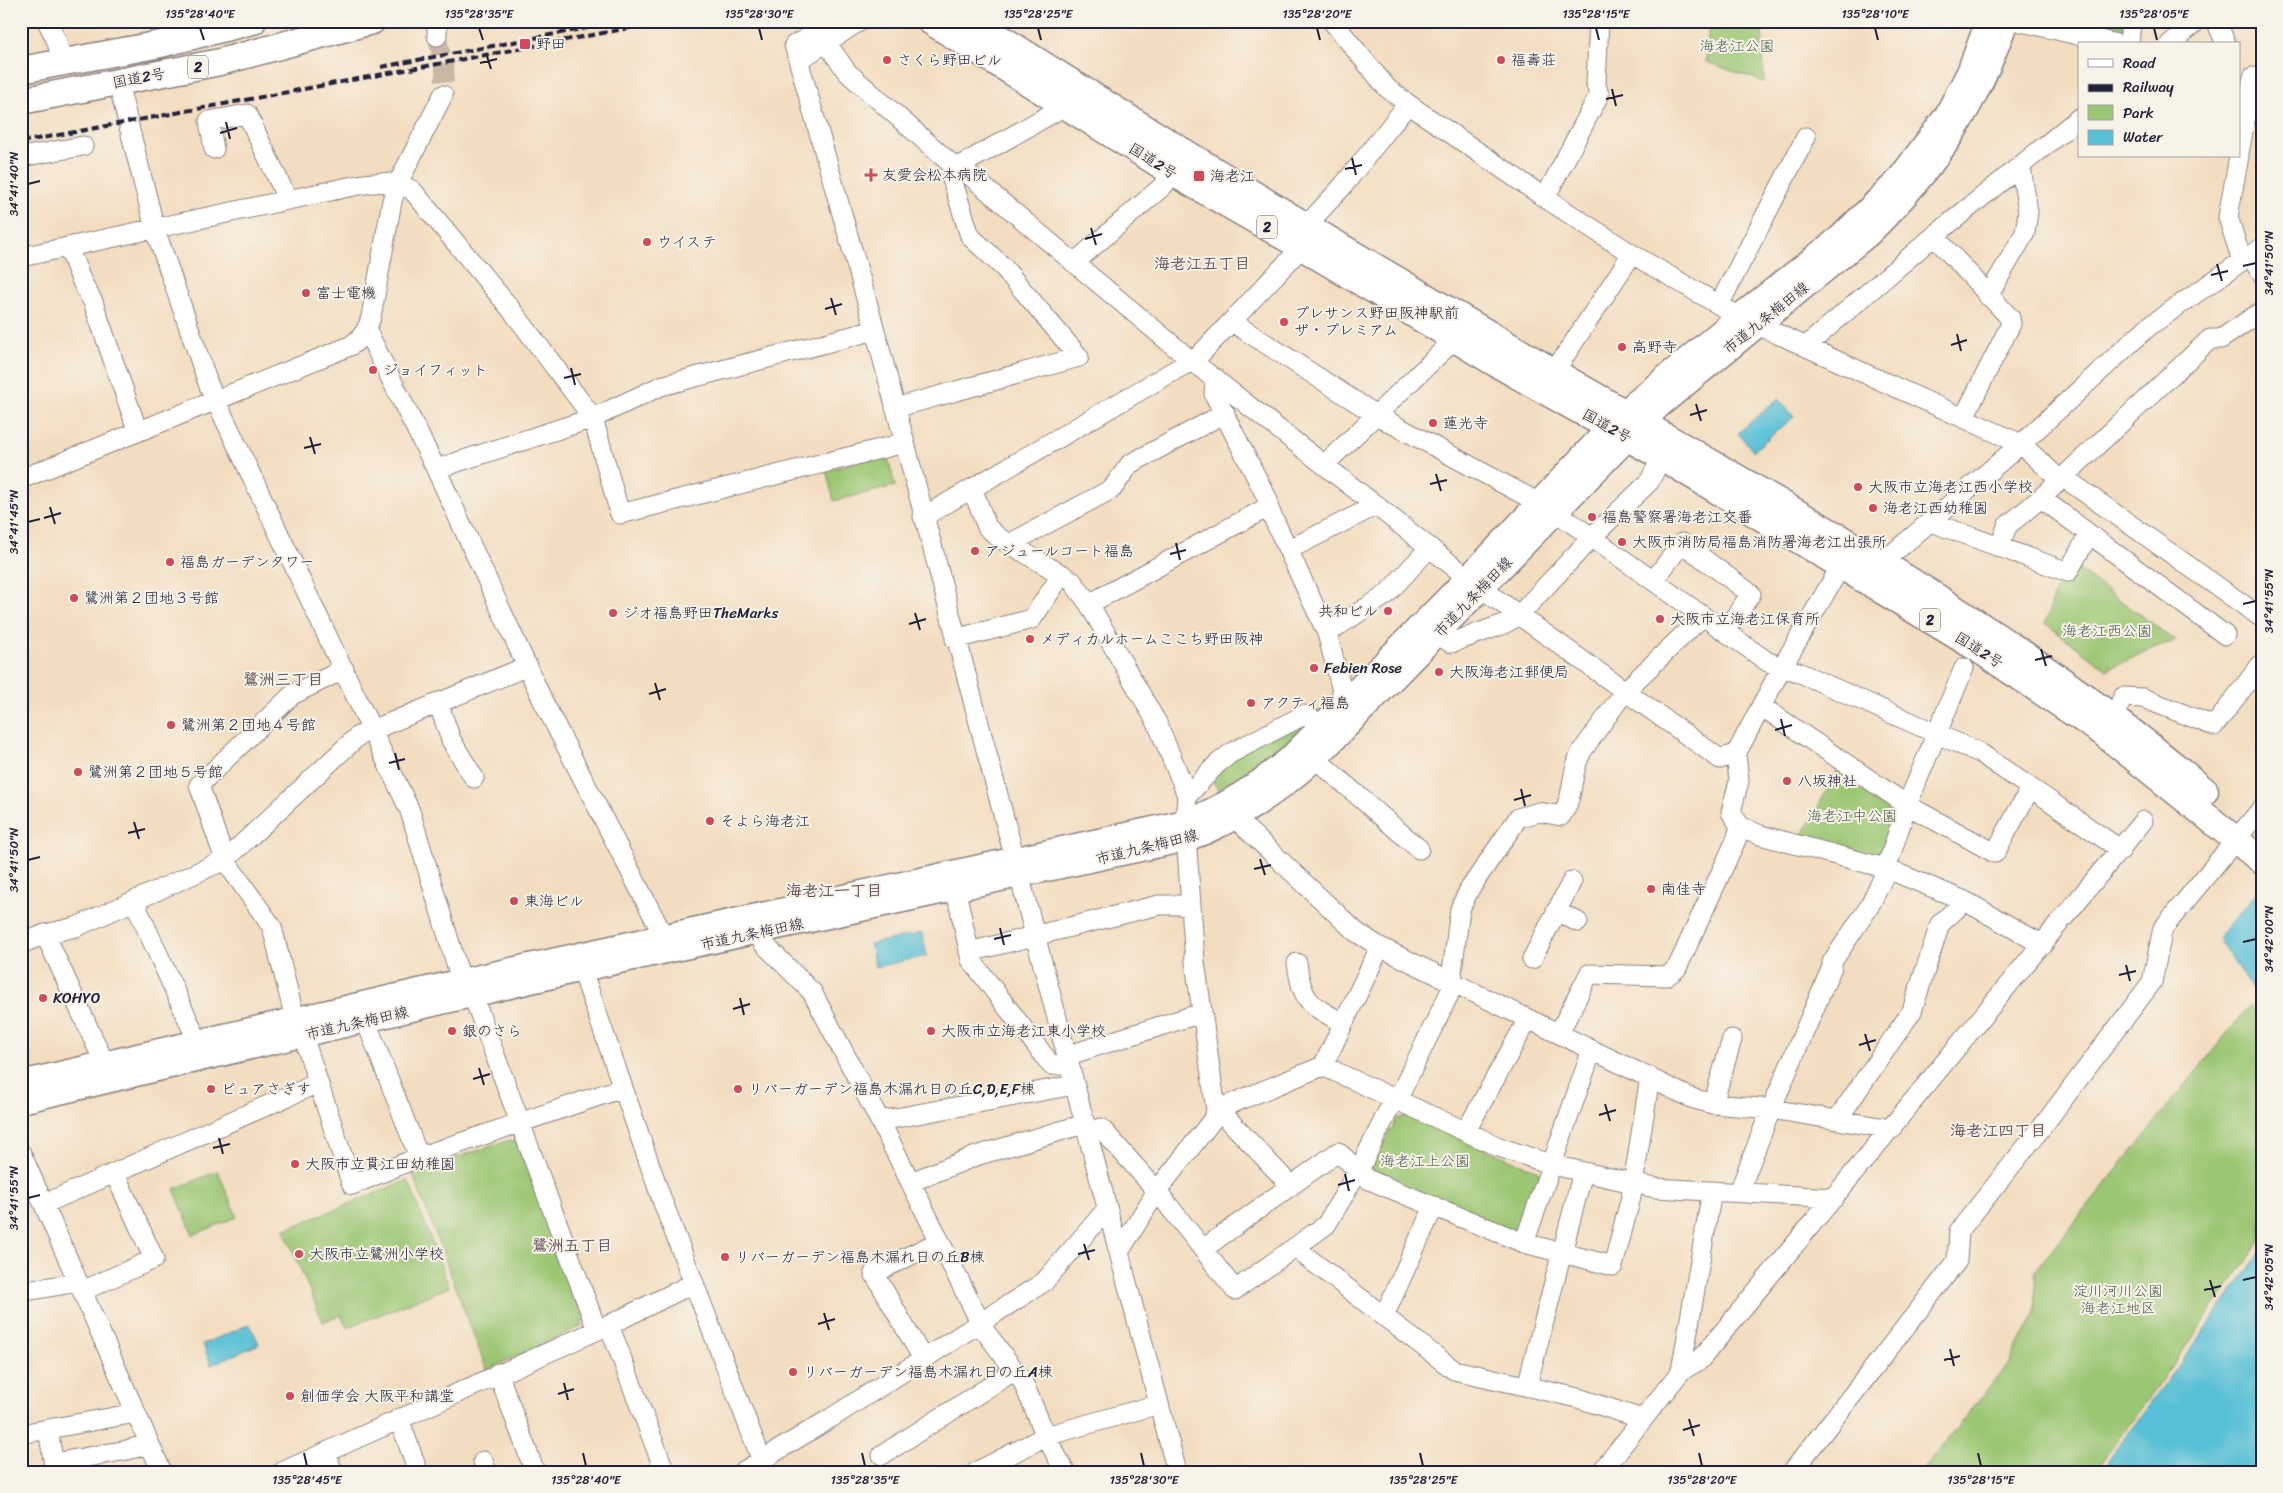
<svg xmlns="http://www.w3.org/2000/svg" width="2283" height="1493" font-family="Sriracha,'Klee One',sans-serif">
	<rect width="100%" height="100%" fill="#f7f3e8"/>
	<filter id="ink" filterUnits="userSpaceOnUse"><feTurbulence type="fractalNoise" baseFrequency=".02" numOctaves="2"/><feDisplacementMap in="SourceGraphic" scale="10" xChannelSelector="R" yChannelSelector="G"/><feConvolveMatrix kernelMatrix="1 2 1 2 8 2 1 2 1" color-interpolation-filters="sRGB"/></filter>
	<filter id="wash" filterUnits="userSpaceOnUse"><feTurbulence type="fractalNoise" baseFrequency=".0096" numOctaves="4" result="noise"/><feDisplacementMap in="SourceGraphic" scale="20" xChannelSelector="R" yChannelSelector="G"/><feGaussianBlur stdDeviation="1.12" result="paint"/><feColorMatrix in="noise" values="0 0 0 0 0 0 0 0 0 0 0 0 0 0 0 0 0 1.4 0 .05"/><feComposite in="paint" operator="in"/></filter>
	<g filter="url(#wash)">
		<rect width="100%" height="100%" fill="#f3ddc0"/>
		<path fill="#9bc672" stroke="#5e7456" d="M 1709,21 L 1762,21 L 1764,82 L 1706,62 Z
			M 2054,21 L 2125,21 L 2124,37 Z
			M 887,454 L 895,486 L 834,501 L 826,470 Z
			M 2076,568 L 2176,641 L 2160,645 L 2107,670 L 2045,623 L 2061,575 Z
			M 1304,721 L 1306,727 L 1302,735 L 1252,777 L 1220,794 L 1212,778 L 1243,749 Z
			M 1839,768 L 1895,803 L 1897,814 L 1880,854 L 1871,857 L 1802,836 Z
			M 2250,1005 L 2262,1022 L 2262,1238 L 2152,1394 L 2094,1472 L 1921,1472 L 2010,1362 L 2036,1311 L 2035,1271 Z
			M 1406,1116 L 1538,1171 L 1541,1179 L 1524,1229 L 1515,1233 L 1373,1176 L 1369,1168 L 1397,1119 Z
			M 510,1140 L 517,1143 L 584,1320 L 581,1326 L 487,1370 L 412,1172 Z
			M 218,1171 L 237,1217 L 193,1235 L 174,1189 Z
			M 408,1180 L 449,1287 L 347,1328 L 341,1315 L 323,1322 L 284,1230 Z"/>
		<path fill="#59c0d6" stroke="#3e7188" d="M 1778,399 L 1794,417 L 1753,451 L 1738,433 Z
			M 2262,886 L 2262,1005 L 2218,938 Z
			M 922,933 L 927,956 L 875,967 L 870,944 Z
			M 2262,1249 L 2262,1472 L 2100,1472 L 2250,1267 Z
			M 250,1324 L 259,1344 L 211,1365 L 203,1344 Z"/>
	</g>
	<g filter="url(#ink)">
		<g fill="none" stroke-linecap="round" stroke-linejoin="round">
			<path stroke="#c9b8a5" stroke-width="19" stroke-dasharray="19 9" stroke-linecap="butt" d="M 437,36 L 445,71 L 443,95"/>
			<g stroke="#8a807e" stroke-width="21">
				<path id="minor" d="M 47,21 L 57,42 L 62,63
					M 840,21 L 794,45 L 875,330 L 1177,1472
					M 1332,21 L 1387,88 L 1408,104 L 1545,198 L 1632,254 L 1738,316 L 2021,444 L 2057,477 L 2063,477 L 2262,618
					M 2017,21 L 2117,44
					M 2216,21 L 2226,44
					M 437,36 L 437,21
					M 826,42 L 847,72 L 956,168 L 968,174 L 1193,362 L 1481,588 L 1720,759 L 1736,754 L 1782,667 L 1834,578
					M 2129,44 L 2131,21
					M 2170,44 L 2197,21
					M 799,60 L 860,21
					M 118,83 L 155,229 L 209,386 L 410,811 L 461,980 L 473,996 L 597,1330
					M 214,149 L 209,121 L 247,114 L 288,200
					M 2239,154 L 2253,77
					M 2239,156 L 2228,217 L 2242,261
					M 21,157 L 83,146
					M 1545,198 L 1599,95 L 1596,84 L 1599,21
					M 1305,227 L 1342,187 L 1408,104
					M 1934,236 L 2010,318 L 2011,324 L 1964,417
					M 68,247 L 82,282 L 93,302 L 138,432
					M 2250,256 L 2262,274
					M 21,257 L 330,191 C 358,185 385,176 412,190 L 514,313 L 593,418 L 620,514 L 904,443
					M 1074,263 L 1163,186 L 1182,165
					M 1988,296 L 2025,233 L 2028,212 L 2021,167
					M 1719,305 L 1806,137
					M 1232,322 L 1378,416 L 1539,503
					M 367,331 L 436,469 L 543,701 L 663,935 L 666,948
					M 1806,346 L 1934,236 L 2079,118
					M 1554,372 L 1632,254
					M 1215,378 L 1214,394 L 1268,500 L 1268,507 L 1327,633 L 1345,702
					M 895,408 L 1079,357 L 1004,268 L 970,236 L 952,179 L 956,168 L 1065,106
					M 1325,464 L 1455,339
					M 436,469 L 593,418 L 661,386 L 875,330
					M 21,479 L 350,346 C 362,338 367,331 371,317 L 392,201 L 398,183 L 443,95
					M 972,488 L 987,527 L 998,537 L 1072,581 L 1089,604 L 1157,723 L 1183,785 L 1187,796 L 1185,821 L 1195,962 L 1216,1110 L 1214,1118 L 1157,1191 L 1119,1252
					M 2041,498 L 2225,635
					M 1556,512 L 1768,662 L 1798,672 L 1980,753 L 2121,850
					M 923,517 L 1184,365 L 1193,362 L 1302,247
					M 1931,522 L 2068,572 L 2089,534
					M 1011,543 L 1112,489 L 1130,464 L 1225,413
					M 2000,547 L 2007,526 L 2041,498 L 2210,339 L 2221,339 L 2262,311
					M 1288,550 L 1377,505
					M 1891,555 L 2021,444 L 2148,327 L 2262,247
					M 1654,580 L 1682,543 L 1751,594 L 1725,631
					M 1089,604 L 1268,507
					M 1327,633 L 1386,595 L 1430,547
					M 1437,634 L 1451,643 L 1504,624 L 1518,616 L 1592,537 L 1649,482 L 1662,457
					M 955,639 L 1032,619 L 1062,574
					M 344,669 L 292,695 L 199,785 L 225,860 L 272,927 L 295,1019 L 303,1036 L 352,1185 L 419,1157 L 622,1088
					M 438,702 L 451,740 L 474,778
					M 1761,706 L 1907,805 L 1995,853 L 2030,789
					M 2114,717 L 2123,697 L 2143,698 L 2214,726 L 2262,663
					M 1736,754 L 1739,781 L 1731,812 L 1740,826 L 1760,835 L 1885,868 L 1965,901 L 2043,945
					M 1316,759 L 1419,849
					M 1187,796 L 1217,764 L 1231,753 L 1304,715 L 1322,724
					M 1236,819 L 1356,932 L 1380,947 L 1691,1098 L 1713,1104 L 1771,1109 L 1892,1129
					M 958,900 L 971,960 L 1051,1065 L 1069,1065
					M 134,901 L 198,1042
					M 1556,911 L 1578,922
					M 759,932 L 763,943 L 812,992 L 880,1121 L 984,1330 L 1022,1380 L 1046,1436 L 1065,1472
					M 45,934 L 104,1062
					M 21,944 L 45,934 L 76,927 L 225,860 L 358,736 L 528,666
					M 969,952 L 1159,905 L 1182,905 L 1190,908
					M 1532,959 L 1572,881
					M 1297,963 C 1302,1002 1310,1005 1343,1023
					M 582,970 L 662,1200 L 762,1461
					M 366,1021 L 419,1157
					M 1559,1033 L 1589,974 L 1667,976 L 1677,968 L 1736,840 L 1740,826
					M 1066,1056 L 1201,1013
					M 1323,1066 L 1499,1147 L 1553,1165 L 1655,1188 L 1834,1198
					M 1713,1104 L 1732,1039
					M 1216,1110 L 1323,1066 L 1380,947
					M 1216,1110 L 1225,1116 L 1291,1186
					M 1837,1120 L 1912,1011 L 1940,924 L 1965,901
					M 880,1121 L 1074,1085
					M 1086,1131 L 1101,1128 L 1157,1191 L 1235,1290 L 1326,1225 L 1359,1170 L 1394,1099 L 1402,1090 L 1454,984 L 1452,972 L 1460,909 L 1469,890 L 1518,818 L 1539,812 L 1561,816 C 1576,795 1569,774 1582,751 L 1625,691 L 1703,616
					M 1466,1131 L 1528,1019
					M 21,1153 L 162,1472
					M 911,1182 L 976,1156 L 1084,1124
					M 1739,1192 L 1771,1109 L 1832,967 L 1832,962 L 1869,907 L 1883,878 L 1907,805 L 1964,668
					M 44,1204 L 318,1083
					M 1524,1243 L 1592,1050
					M 1295,1248 L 1454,1370 L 1578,1398 L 1642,1419
					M 1203,1249 L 1338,1152 L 1369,1180 L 1524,1243 L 1613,1266 L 1631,1197 L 1650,1077
					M 82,1291 L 154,1259 L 115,1174
					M 21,1292 L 78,1282
					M 1384,1316 L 1434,1206
					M 609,1325 L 665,1472
					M 923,1359 L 874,1273 L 940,1241
					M 1681,1371 L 1712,1191
					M 498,1373 L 535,1472
					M 1527,1386 L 1583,1172
					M 399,1418 L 418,1472
					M 48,1429 L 55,1472
					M 21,1434 L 136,1413
					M 326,1453 L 333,1472
					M 882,1455 L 1014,1371
					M 483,1461 L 487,1472
					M 54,1463 L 127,1450 L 149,1444
					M 282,1472 L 609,1325 L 694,1283
					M 742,1472 L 831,1418 L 1044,1282 L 1107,1209
					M 976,1472 L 1046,1436 L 1159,1404
					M 1601,1472 L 1681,1371 L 1700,1360 L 2143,821
					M 1792,1472 L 1957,1261 L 1959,1231 L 2042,1127 L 2152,982 L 2163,928 L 2262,808"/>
			</g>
			<g stroke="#8a807e" stroke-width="25">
				<path id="major" d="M 21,1082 L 484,975 L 1185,821 C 1224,807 1256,785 1289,758 L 1486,558 L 1623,412 L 1726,326 L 1839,237 L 1897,180 L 1945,116 L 1968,72 L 1987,21
					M 21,1102 L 582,970 L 1187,840 C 1237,822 1277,794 1316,759 L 1659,407 L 1870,234 C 1937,168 1976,110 2007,21"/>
			</g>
			<g stroke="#8a807e" stroke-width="29">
				<path id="highway" d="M 930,21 L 1175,174 L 1302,247 L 1497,364 L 1662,457 L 1975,647 L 2103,733 L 2262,861
					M 974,21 C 1182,154 1393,279 1606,402 C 1810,521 2025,637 2205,791
					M 21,70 L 161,44 L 253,21
					M 21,101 L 220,62 L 372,21"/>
			</g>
			<use href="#minor" stroke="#fff" stroke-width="19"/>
			<use href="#major" stroke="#fff" stroke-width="22"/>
			<use href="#highway" stroke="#fff" stroke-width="26"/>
			<path stroke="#22223b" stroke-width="4" stroke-dasharray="8 4" stroke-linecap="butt" d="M 381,67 L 624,21
				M 21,142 L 667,21"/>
		</g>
	</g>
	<path fill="none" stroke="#22223b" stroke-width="2" d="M 200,28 L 204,40M 479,28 L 483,40M 759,28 L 762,40M 1038,28 L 1041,40M 1317,28 L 1320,40M 1596,28 L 1599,40M 1875,28 L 1878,40M 2154,28 L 2157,40M 486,53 L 491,69M 480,63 L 497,59M 1612,89 L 1616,106M 1606,99 L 1623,95M 226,122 L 230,139M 220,133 L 237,128M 1352,158 L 1356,175M 1345,169 L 1362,165M 28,184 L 40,181M 1091,228 L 1096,245M 1085,239 L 1102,234M 2217,264 L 2222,281M 2243,266 L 2256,263M 2211,275 L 2228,271M 831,298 L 836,315M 825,309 L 842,304M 1957,334 L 1961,351M 1951,345 L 1967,340M 571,368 L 575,385M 564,378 L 581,374M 1696,404 L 1701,421M 1690,415 L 1707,410M 310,437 L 315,454M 304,448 L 321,444M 1436,474 L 1441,491M 1430,484 L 1447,480M 50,507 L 55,524M 44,518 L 61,513M 28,522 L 40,519M 1176,543 L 1180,560M 1170,554 L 1186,550M 2243,604 L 2256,601M 915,613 L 920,630M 909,624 L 926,619M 2041,649 L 2046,666M 2035,660 L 2052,656M 655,683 L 660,700M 649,694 L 666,689M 1781,719 L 1785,736M 1775,730 L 1792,725M 395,753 L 399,770M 389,763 L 405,759M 1521,789 L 1525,806M 1514,800 L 1531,795M 134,822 L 139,839M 128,833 L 145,829M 1260,859 L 1265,875M 28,860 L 40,857M 1254,869 L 1271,865M 1000,928 L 1004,945M 994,939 L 1011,935M 2243,942 L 2256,939M 2126,965 L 2130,981M 2119,975 L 2136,971M 740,998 L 744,1015M 733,1009 L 750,1004M 1865,1034 L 1870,1051M 1859,1045 L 1876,1040M 479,1068 L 484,1085M 473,1079 L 490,1074M 1605,1104 L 1610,1121M 1599,1115 L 1616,1110M 219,1138 L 223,1154M 213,1148 L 230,1144M 1345,1174 L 1349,1191M 1338,1185 L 1355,1180M 28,1198 L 40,1195M 1084,1244 L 1089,1260M 1078,1254 L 1095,1250M 2210,1280 L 2215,1297M 2243,1280 L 2256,1277M 2204,1290 L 2221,1286M 824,1313 L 829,1330M 818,1324 L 835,1319M 1950,1349 L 1954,1366M 1944,1360 L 1960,1356M 564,1383 L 568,1400M 558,1394 L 574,1389M 1689,1419 L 1694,1436M 1683,1430 L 1700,1425M 304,1453 L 307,1466M 583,1453 L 586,1466M 862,1453 L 865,1466M 1141,1453 L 1144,1466M 1420,1453 L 1423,1466M 1699,1453 L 1702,1466M 1978,1453 L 1981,1466"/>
	<g fill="#d1495b" stroke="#f7f3e8" stroke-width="2">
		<rect x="519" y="38" width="12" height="12" rx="2.5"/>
		<circle cx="887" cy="60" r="5"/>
		<circle cx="1501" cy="60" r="5"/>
		<path d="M868.5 167.5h5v5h5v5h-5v5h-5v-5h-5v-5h5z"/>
		<rect x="1193" y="170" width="12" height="12" rx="2.5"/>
		<circle cx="647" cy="242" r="5"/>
		<circle cx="306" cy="293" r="5"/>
		<circle cx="1284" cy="322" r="5"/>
		<circle cx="1622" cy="347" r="5"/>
		<circle cx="373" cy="370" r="5"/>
		<circle cx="1433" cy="423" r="5"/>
		<circle cx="1858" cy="487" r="5"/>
		<circle cx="1873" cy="508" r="5"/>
		<circle cx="1592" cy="517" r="5"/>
		<circle cx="1622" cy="542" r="5"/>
		<circle cx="975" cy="551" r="5"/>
		<circle cx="170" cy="562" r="5"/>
		<circle cx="74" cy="598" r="5"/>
		<circle cx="1388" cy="611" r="5"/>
		<circle cx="613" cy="613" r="5"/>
		<circle cx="1660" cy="619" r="5"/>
		<circle cx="1030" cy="639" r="5"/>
		<circle cx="1314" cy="668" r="5"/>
		<circle cx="1439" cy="672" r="5"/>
		<circle cx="1251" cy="703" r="5"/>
		<circle cx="171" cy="725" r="5"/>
		<circle cx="78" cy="772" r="5"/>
		<circle cx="1787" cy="781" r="5"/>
		<circle cx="710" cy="821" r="5"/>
		<circle cx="1651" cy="889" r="5"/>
		<circle cx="514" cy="901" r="5"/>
		<circle cx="43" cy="998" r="5"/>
		<circle cx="452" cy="1031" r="5"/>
		<circle cx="931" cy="1031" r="5"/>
		<circle cx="211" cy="1089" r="5"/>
		<circle cx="738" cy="1089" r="5"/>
		<circle cx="295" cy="1164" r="5"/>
		<circle cx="299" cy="1254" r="5"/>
		<circle cx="725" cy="1257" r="5"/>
		<circle cx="793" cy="1372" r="5"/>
		<circle cx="290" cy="1396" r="5"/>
	</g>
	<g text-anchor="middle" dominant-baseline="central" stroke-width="4" stroke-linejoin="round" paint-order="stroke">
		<g fill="#f7f3e8" stroke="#62616f" stroke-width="1">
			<rect x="188" y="55.5" width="20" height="23" rx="4"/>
			<rect x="1257" y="215.5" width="20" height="23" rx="4"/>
			<rect x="1920" y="608.5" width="20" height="23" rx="4"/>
		</g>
		<g font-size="14" font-weight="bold" fill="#22223b">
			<text x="198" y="67">2</text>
			<text x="1267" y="227">2</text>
			<text x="1930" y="620">2</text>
		</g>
		<g font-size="15" fill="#22223b" stroke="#f7f3e8" text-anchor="start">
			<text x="536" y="44">野田</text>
			<text x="897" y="60">さくら野田ビル</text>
			<text x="1511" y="60">福壽荘</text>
			<text x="882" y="175">友愛会松本病院</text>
			<text x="1210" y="176">海老江</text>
			<text x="657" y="242">ウイステ</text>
			<text x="316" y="293">富士電機</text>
			<text x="1294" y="313">プレサンス野田阪神駅前<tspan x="1294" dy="17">ザ・プレミアム</tspan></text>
			<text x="1632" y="347">高野寺</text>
			<text x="383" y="370">ジョイフィット</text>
			<text x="1443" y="423">蓮光寺</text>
			<text x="1868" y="487">大阪市立海老江西小学校</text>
			<text x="1883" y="508">海老江西幼稚園</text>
			<text x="1602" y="517">福島警察署海老江交番</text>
			<text x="1632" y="542">大阪市消防局福島消防署海老江出張所</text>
			<text x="985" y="551">アジュールコート福島</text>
			<text x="180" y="562">福島ガーデンタワー</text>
			<text x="84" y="598">鷺洲第２団地３号館</text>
			<text x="1378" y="611" text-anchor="end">共和ビル</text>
			<text x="623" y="613">ジオ福島野田TheMarks</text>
			<text x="1670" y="619">大阪市立海老江保育所</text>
			<text x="1040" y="639">メディカルホームここち野田阪神</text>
			<text x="1324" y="668">Febien Rose</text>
			<text x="1449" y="672">大阪海老江郵便局</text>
			<text x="1261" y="703">アクティ福島</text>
			<text x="181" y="725">鷺洲第２団地４号館</text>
			<text x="88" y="772">鷺洲第２団地５号館</text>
			<text x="1797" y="781">八坂神社</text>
			<text x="720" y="821">そよら海老江</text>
			<text x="1661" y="889">南佳寺</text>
			<text x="524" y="901">東海ビル</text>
			<text x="53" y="998">KOHYO</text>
			<text x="462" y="1031">銀のさら</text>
			<text x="941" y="1031">大阪市立海老江東小学校</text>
			<text x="221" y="1089">ピュアさぎす</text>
			<text x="748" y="1089">リバーガーデン福島木漏れ日の丘C,D,E,F棟</text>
			<text x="305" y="1164">大阪市立貫江田幼稚園</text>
			<text x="309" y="1254">大阪市立鷺洲小学校</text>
			<text x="735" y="1257">リバーガーデン福島木漏れ日の丘B棟</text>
			<text x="803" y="1372">リバーガーデン福島木漏れ日の丘A棟</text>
			<text x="300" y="1396">創価学会 大阪平和講堂</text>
		</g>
		<g font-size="15" fill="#4c5b4e" stroke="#f7f3e8">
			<text x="1737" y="46">海老江公園</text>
			<text x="2107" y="631">海老江西公園</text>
			<text x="1852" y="816">海老江中公園</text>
			<text x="1425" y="1161">海老江上公園</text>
			<text x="2118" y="1291">淀川河川公園<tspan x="2118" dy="17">海老江地区</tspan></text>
		</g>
		<g font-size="15" fill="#22223b" stroke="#f7f3e8">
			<text transform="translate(139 78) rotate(-11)">国道2号</text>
			<text transform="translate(1153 161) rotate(32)">国道2号</text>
			<text transform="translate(1766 318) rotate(-39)">市道九条梅田線</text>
			<text transform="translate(1607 426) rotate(29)">国道2号</text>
			<text transform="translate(1473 597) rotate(-46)">市道九条梅田線</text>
			<text transform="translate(1979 650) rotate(32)">国道2号</text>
			<text transform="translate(1147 847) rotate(-14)">市道九条梅田線</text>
			<text transform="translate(752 934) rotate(-12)">市道九条梅田線</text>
			<text transform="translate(357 1023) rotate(-13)">市道九条梅田線</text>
		</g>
		<g font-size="16" font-weight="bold" fill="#66515a" stroke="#f7f3e8">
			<text x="1202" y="263">海老江五丁目</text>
			<text x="283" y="679">鷺洲三丁目</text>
			<text x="834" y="890">海老江一丁目</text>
			<text x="1998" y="1130">海老江四丁目</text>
			<text x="572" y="1245">鷺洲五丁目</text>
		</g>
	</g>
	<rect width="2283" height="1493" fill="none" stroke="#f7f3e8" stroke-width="55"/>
	<rect x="2078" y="42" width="162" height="115" fill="#f7f3e8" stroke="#a29fa3"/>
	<rect x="2088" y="59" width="25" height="8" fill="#ffffff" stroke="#a29fa3"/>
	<text x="2123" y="68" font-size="15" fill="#22223b">Road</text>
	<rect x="2088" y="84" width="25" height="8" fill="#22223b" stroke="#a29fa3"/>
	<text x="2123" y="92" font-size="15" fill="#22223b">Railway</text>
	<rect x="2088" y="105" width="25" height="15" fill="#9bc672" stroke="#a29fa3"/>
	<text x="2123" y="118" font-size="15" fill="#22223b">Park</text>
	<rect x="2088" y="130" width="25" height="15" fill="#59c0d6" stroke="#a29fa3"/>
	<text x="2123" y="142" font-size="15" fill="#22223b">Water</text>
	<rect x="28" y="28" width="2228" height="1438" fill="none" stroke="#22223b" stroke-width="2"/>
	<g font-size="12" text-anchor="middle" fill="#22223b">
		<text x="200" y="18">135°28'40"E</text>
		<text x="479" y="18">135°28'35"E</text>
		<text x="759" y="18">135°28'30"E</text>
		<text x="1038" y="18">135°28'25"E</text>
		<text x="1317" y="18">135°28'20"E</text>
		<text x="1596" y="18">135°28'15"E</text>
		<text x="1875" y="18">135°28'10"E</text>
		<text x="2154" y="18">135°28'05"E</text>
		<text transform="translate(14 184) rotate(-90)" y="4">34°41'40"N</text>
		<text transform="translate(2269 263) rotate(-90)" y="4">34°41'50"N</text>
		<text transform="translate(14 522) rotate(-90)" y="4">34°41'45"N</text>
		<text transform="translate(2269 601) rotate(-90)" y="4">34°41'55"N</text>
		<text transform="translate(14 860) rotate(-90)" y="4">34°41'50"N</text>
		<text transform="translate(2269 939) rotate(-90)" y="4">34°42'00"N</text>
		<text transform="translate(14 1198) rotate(-90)" y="4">34°41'55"N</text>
		<text transform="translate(2269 1277) rotate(-90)" y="4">34°42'05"N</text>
		<text x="307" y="1484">135°28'45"E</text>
		<text x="586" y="1484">135°28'40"E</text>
		<text x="865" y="1484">135°28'35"E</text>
		<text x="1144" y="1484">135°28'30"E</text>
		<text x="1423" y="1484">135°28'25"E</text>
		<text x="1702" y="1484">135°28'20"E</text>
		<text x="1981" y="1484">135°28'15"E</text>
	</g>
</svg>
